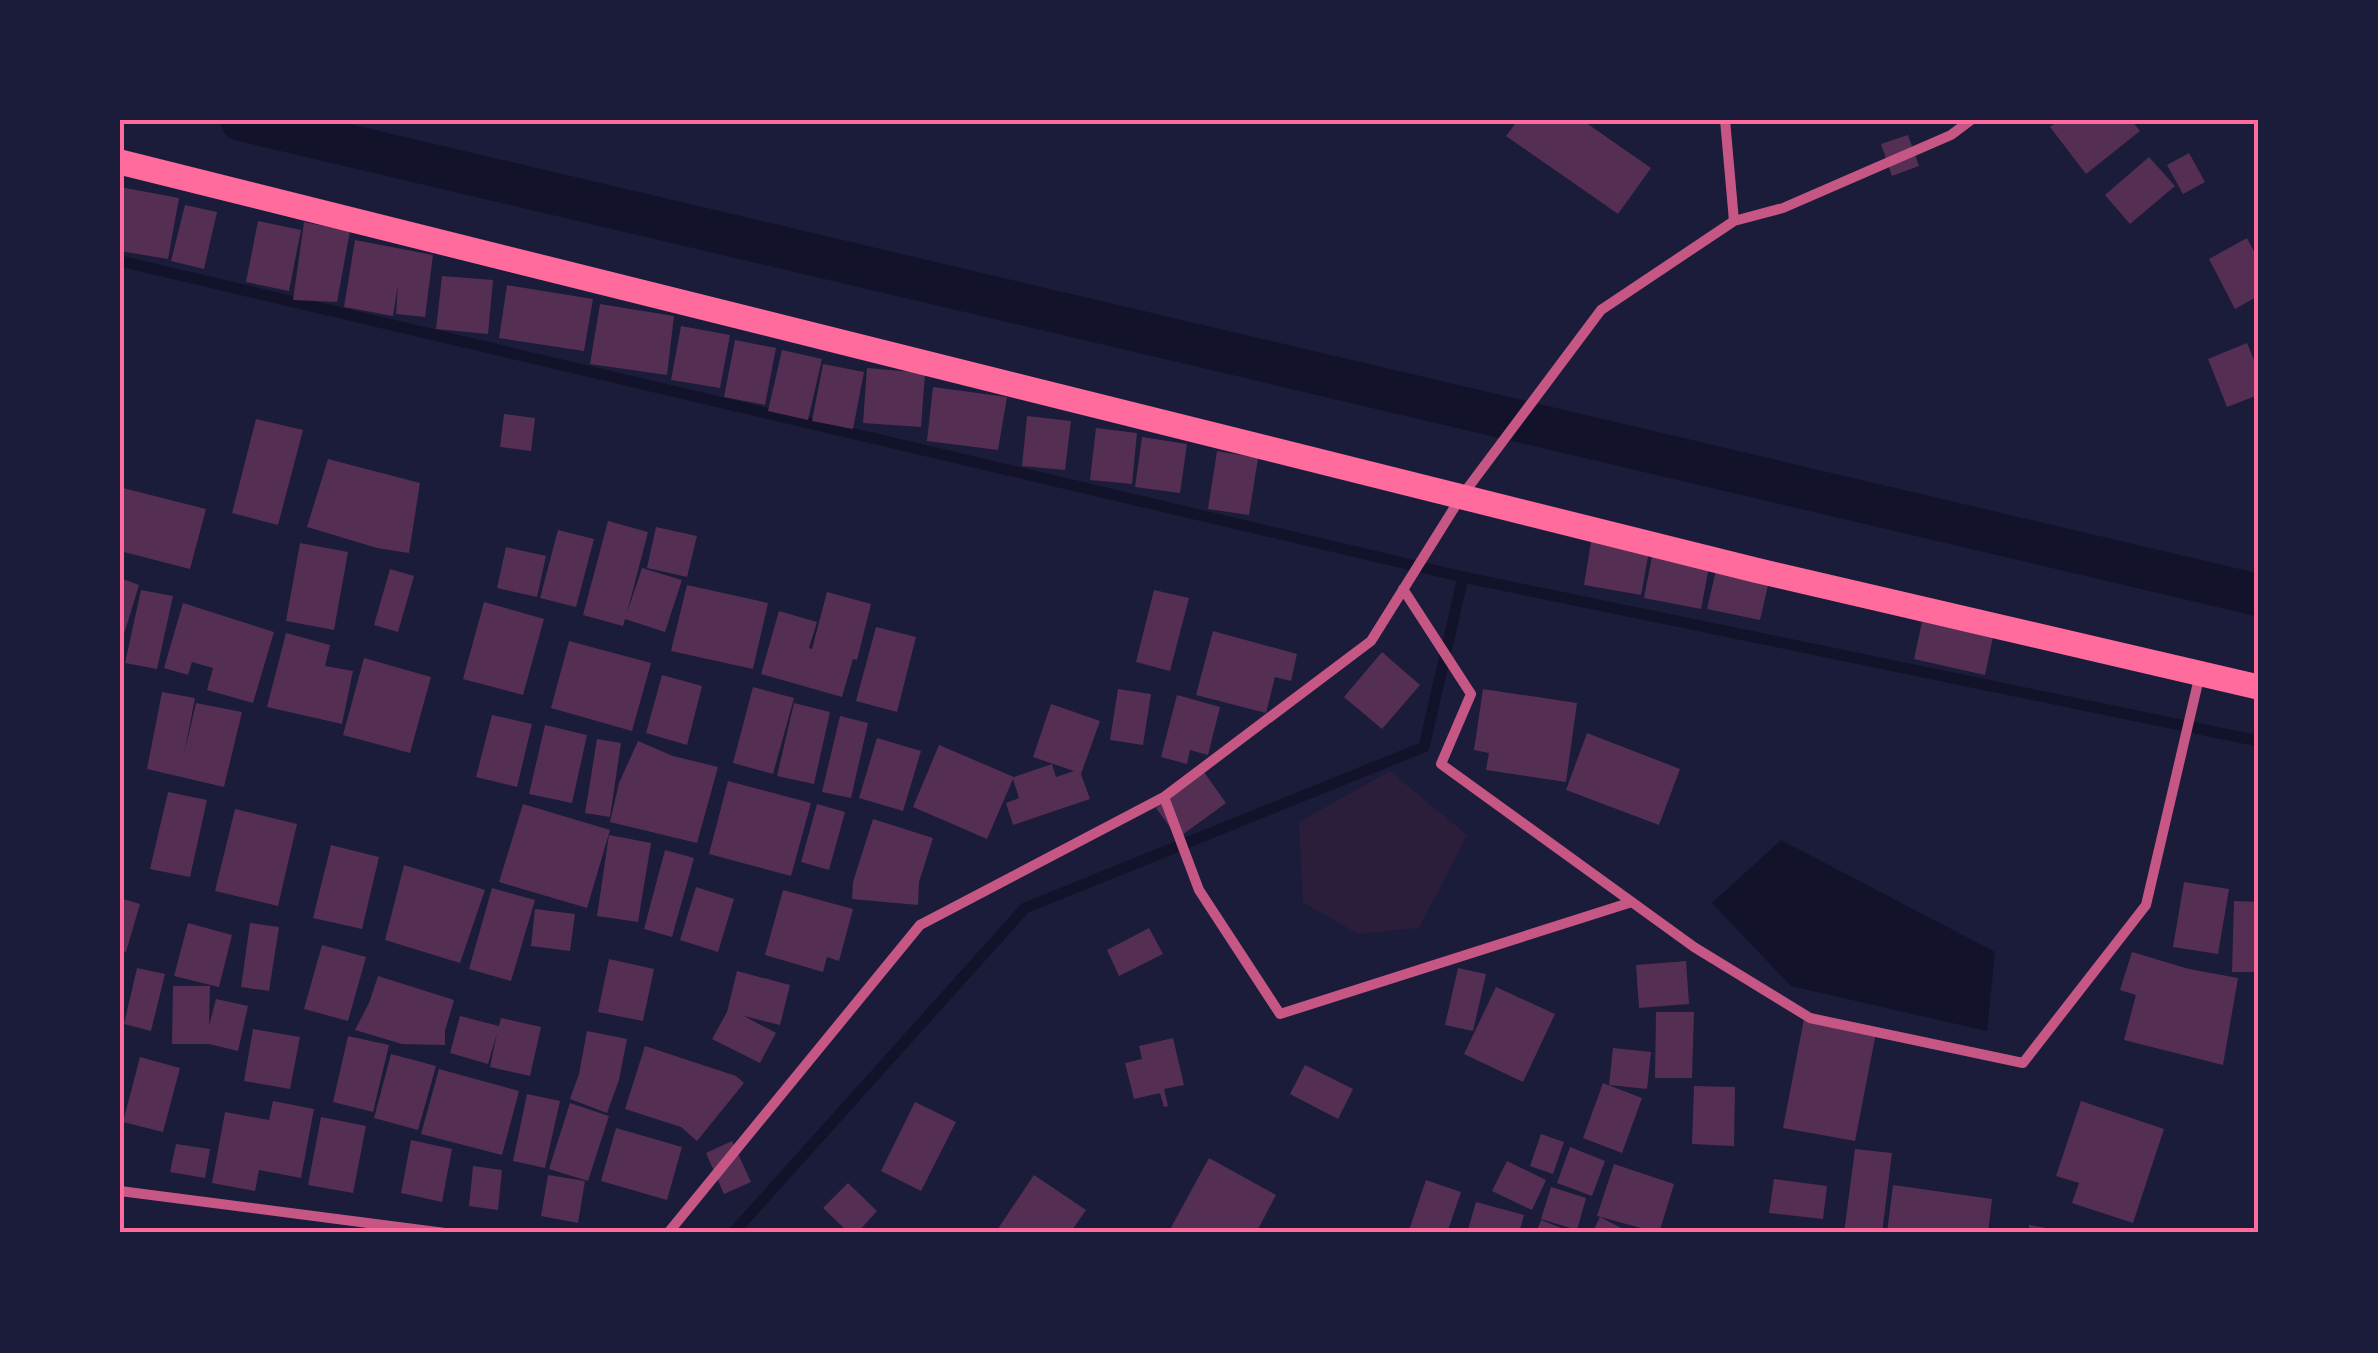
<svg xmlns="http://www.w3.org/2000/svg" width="2378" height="1353" font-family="'DM Sans',sans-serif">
	<rect width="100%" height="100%" fill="#1b1b3a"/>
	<path fill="#2a1e3b" d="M 1390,771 L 1467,835 L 1419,928 L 1358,934 L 1303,902 L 1299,822 Z"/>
	<path fill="#12122b" d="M 1781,840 L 1995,952 L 1987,1031 L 1791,986 L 1712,903 Z"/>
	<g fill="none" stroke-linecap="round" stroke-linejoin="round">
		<path stroke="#12122b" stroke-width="11" d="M 120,261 L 1463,577 L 2258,741
			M 733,1233 L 1025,908 L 1424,747 L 1463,577"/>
		<path stroke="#12122b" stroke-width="42" d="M 241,120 L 2258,595"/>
	</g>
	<path fill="#542f53" d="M 1518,120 L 1582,120 L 1651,168 L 1618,214 L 1506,136 Z
		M 2059,120 L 2131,120 L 2140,131 L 2086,174 L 2050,127 Z
		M 1908,135 L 1919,166 L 1892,176 L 1881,144 Z
		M 2189,153 L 2205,182 L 2183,194 L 2167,165 Z
		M 2149,157 L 2175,186 L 2130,224 L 2105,195 Z
		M 120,187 L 179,198 L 168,259 L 120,251 Z
		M 185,205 L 217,212 L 204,269 L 171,261 Z
		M 258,221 L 301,230 L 289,291 L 246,282 Z
		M 304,222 L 350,231 L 337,302 L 293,300 Z
		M 2247,238 L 2258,259 L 2258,296 L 2235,309 L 2209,259 Z
		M 355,240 L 433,255 L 425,317 L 396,314 L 398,285 L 393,316 L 344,307 Z
		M 442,276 L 493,280 L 488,334 L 436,329 Z
		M 507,285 L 593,299 L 584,351 L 499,338 Z
		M 600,304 L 674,316 L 667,375 L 590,364 Z
		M 681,326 L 730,335 L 720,388 L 671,380 Z
		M 735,340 L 776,348 L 765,405 L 724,397 Z
		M 2247,343 L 2258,370 L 2258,395 L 2227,407 L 2208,359 Z
		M 782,350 L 822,359 L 808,420 L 768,411 Z
		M 823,364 L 864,372 L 853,429 L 812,421 Z
		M 867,368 L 925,373 L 921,427 L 863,423 Z
		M 933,387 L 1007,397 L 998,450 L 927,441 Z
		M 504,414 L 535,418 L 531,451 L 500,447 Z
		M 1027,416 L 1071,421 L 1065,470 L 1022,466 Z
		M 256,419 L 303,430 L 278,525 L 232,513 Z
		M 1096,428 L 1137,433 L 1132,484 L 1090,480 Z
		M 1142,437 L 1187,444 L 1180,493 L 1135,487 Z
		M 1217,451 L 1258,458 L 1249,515 L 1208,509 Z
		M 328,459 L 420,483 L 409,553 L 377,548 L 307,527 Z
		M 123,488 L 206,509 L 190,569 L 120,551 L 120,500 Z
		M 608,521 L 648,532 L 627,613 L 642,568 L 682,580 L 665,632 L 625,619 L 623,626 L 583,615 Z
		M 656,527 L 697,536 L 687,577 L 647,568 Z
		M 558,530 L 594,539 L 576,607 L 540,598 Z
		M 1592,536 L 1650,546 L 1641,595 L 1584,585 Z
		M 300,543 L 348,552 L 334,630 L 286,621 Z
		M 506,547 L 546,556 L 537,597 L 497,588 Z
		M 1653,551 L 1710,562 L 1701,609 L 1644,598 Z
		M 390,569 L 414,576 L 398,632 L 374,625 Z
		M 1716,570 L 1769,581 L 1760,620 L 1707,609 Z
		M 120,578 L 139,585 L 121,644 L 120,643 Z
		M 687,585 L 768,603 L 753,669 L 671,651 Z
		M 141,590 L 173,596 L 157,669 L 125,663 Z
		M 1154,590 L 1189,598 L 1170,671 L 1136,662 Z
		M 827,592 L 871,604 L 857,660 L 853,659 L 842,697 L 761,674 L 779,611 L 817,622 L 809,648 L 812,649 Z
		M 484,602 L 544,619 L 523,695 L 463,679 Z
		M 183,603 L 274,632 L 253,703 L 207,690 L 213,668 L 192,662 L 188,675 L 164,668 Z
		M 1922,622 L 1993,637 L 1985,675 L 1914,659 Z
		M 876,627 L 916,637 L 897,712 L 856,701 Z
		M 1213,631 L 1297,654 L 1291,681 L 1275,677 L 1266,713 L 1196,695 Z
		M 286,633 L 330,645 L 325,666 L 353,671 L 342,724 L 267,707 Z
		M 569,641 L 651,663 L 632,731 L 551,708 Z
		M 1382,652 L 1420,685 L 1382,729 L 1344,697 Z
		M 364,658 L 431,677 L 410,753 L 343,735 Z
		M 662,675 L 702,686 L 687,745 L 646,733 Z
		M 753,687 L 794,698 L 773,774 L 733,763 Z
		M 1118,689 L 1151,694 L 1143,745 L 1110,740 Z
		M 1483,689 L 1577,703 L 1566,782 L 1486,770 L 1489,753 L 1474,750 Z
		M 162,692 L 195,698 L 184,755 L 196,703 L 242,712 L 224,787 L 147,769 Z
		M 1177,695 L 1220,707 L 1208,755 L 1190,750 L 1187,764 L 1161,757 Z
		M 794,703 L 830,712 L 814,784 L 777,776 Z
		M 1051,704 L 1100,721 L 1081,774 L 1090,799 L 1013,825 L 1006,803 L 1019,798 L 1013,779 L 987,839 L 913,807 L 939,745 L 1014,777 L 1052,764 L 1056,777 L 1074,771 L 1033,757 Z
		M 492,715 L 532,724 L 517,787 L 476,777 Z
		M 840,716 L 868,723 L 851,798 L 822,792 Z
		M 545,725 L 587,735 L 572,803 L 529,794 Z
		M 1587,733 L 1680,769 L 1659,825 L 1566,790 Z
		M 877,738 L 921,751 L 903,811 L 859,798 Z
		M 597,739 L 621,743 L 610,817 L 585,813 Z
		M 638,741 L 673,756 L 718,767 L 697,843 L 610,822 L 619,783 Z
		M 1204,772 L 1226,803 L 1178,838 L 1156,808 Z
		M 728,781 L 811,803 L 791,876 L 709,854 Z
		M 168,792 L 207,800 L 190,877 L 150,869 Z
		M 523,804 L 610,830 L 587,908 L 499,882 Z
		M 817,804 L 845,812 L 829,870 L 801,862 Z
		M 235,809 L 297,824 L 278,906 L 215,891 Z
		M 873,819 L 933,838 L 919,882 L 918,905 L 852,899 L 853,882 Z
		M 609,835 L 651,843 L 638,922 L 597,916 Z
		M 331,845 L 379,857 L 362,929 L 313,918 Z
		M 665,850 L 694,858 L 672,937 L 644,929 Z
		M 404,865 L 485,890 L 460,963 L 385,940 Z
		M 2184,882 L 2229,889 L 2218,954 L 2173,947 Z
		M 696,887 L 734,899 L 718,952 L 680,940 Z
		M 492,888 L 535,900 L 511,981 L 469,969 Z
		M 783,890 L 853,909 L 839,961 L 827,957 L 823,972 L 765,955 Z
		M 120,898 L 140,904 L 126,952 L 120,950 Z
		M 2234,901 L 2258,902 L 2258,972 L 2232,972 Z
		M 535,909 L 575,914 L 570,951 L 531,946 Z
		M 188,923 L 232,935 L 219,987 L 174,976 Z
		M 250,923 L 279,927 L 269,991 L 241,987 Z
		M 1149,928 L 1163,954 L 1119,976 L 1107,950 Z
		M 322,945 L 366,957 L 348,1021 L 304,1009 Z
		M 2132,952 L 2189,969 L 2238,978 L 2223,1065 L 2124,1040 L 2136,995 L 2120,990 Z
		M 609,959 L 654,969 L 643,1021 L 598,1012 Z
		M 1686,961 L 1689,1004 L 1639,1008 L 1636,965 Z
		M 137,968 L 165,974 L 151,1031 L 124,1024 Z
		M 1458,968 L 1486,974 L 1473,1031 L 1445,1025 Z
		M 737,971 L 790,985 L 780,1025 L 744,1016 L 776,1033 L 760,1063 L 712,1039 L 727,1012 Z
		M 378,976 L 454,1000 L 445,1031 L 445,1045 L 402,1044 L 355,1030 L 369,1003 Z
		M 173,986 L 210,986 L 209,1026 L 216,999 L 248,1006 L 238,1051 L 209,1044 L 172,1044 Z
		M 1496,987 L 1555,1014 L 1523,1082 L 1464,1054 Z
		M 1656,1012 L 1694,1012 L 1692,1078 L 1655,1078 Z
		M 460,1016 L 499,1026 L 501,1018 L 541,1027 L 530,1076 L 490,1067 L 497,1033 L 488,1064 L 450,1053 Z
		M 1804,1019 L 1876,1033 L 1855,1141 L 1783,1128 Z
		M 253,1029 L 300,1037 L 290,1089 L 244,1081 Z
		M 587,1031 L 627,1039 L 619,1080 L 607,1113 L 570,1099 L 579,1074 Z
		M 348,1036 L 389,1045 L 373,1112 L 333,1102 Z
		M 1173,1038 L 1184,1085 L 1164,1089 L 1168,1106 L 1164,1107 L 1160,1093 L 1134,1099 L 1125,1063 L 1142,1059 L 1139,1046 Z
		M 645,1046 L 736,1076 L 744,1083 L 697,1141 L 681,1127 L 625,1109 Z
		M 1613,1048 L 1651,1052 L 1647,1089 L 1609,1085 Z
		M 391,1054 L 436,1066 L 418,1130 L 374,1118 Z
		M 140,1057 L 180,1068 L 163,1132 L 123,1122 Z
		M 1305,1065 L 1353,1089 L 1338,1119 L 1290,1094 Z
		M 439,1069 L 519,1091 L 502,1155 L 421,1134 Z
		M 1603,1083 L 1642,1098 L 1622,1153 L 1583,1138 Z
		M 1694,1086 L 1735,1087 L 1734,1146 L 1692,1144 Z
		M 527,1094 L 560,1101 L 545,1168 L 513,1161 Z
		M 273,1101 L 314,1109 L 301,1178 L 259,1170 L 255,1191 L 212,1183 L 225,1112 L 269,1120 Z
		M 2081,1101 L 2164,1129 L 2133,1223 L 2072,1203 L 2079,1183 L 2056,1176 Z
		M 915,1102 L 956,1122 L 921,1191 L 881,1171 Z
		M 570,1103 L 609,1116 L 588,1181 L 549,1169 Z
		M 321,1117 L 366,1126 L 353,1193 L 308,1185 Z
		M 616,1128 L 682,1147 L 667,1200 L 601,1181 Z
		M 1541,1134 L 1564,1142 L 1553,1174 L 1530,1166 Z
		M 411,1140 L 452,1149 L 442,1202 L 401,1193 Z
		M 732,1141 L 751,1182 L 724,1194 L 706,1153 Z
		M 176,1144 L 210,1149 L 205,1178 L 170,1172 Z
		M 1570,1147 L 1605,1161 L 1592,1196 L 1557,1183 Z
		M 1855,1149 L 1892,1153 L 1882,1233 L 1844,1233 Z
		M 1209,1158 L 1276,1195 L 1256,1233 L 1168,1233 Z
		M 1507,1161 L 1546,1180 L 1532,1210 L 1492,1191 Z
		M 1614,1164 L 1674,1184 L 1659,1233 L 1597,1216 Z
		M 473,1166 L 502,1170 L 498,1210 L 469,1206 Z
		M 548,1175 L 585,1181 L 578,1223 L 541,1216 Z
		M 1034,1175 L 1086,1210 L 1070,1233 L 995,1233 Z
		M 1774,1179 L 1827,1186 L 1823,1219 L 1769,1213 Z
		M 1426,1180 L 1461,1192 L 1447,1233 L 1408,1233 Z
		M 848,1183 L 877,1211 L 857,1233 L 849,1233 L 823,1208 Z
		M 1893,1185 L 1992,1199 L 1988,1233 L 1887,1233 Z
		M 1551,1187 L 1586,1198 L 1577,1230 L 1541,1219 Z
		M 1476,1202 L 1524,1215 L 1519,1233 L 1467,1233 Z
		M 1600,1217 L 1631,1233 L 1592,1233 Z
		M 1541,1220 L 1574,1233 L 1536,1233 Z
		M 2029,1225 L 2065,1231 L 2065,1233 L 2028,1233 Z"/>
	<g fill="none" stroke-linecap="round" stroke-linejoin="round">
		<path stroke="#c65784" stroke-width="10" d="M 1725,120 L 1734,221
			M 1403,589 L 1471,694 L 1441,764 L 1694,947 L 1810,1018 L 2023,1063 L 2146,905 L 2200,674
			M 1164,797 L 1199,890 L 1280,1014 L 1632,902
			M 120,1191 L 445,1233
			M 668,1233 L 920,925 L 1164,797 L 1371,641 L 1461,497 L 1601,310 L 1734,221 L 1783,208 L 1951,135 L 1971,120"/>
		<path stroke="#ff6b9d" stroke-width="25" d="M 120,162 L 1755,570 L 2258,687"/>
	</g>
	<rect width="2378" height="1353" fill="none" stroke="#1b1b3a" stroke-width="245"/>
	<rect x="122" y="122" width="2134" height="1108" fill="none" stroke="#ff6b9d" stroke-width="4"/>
</svg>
